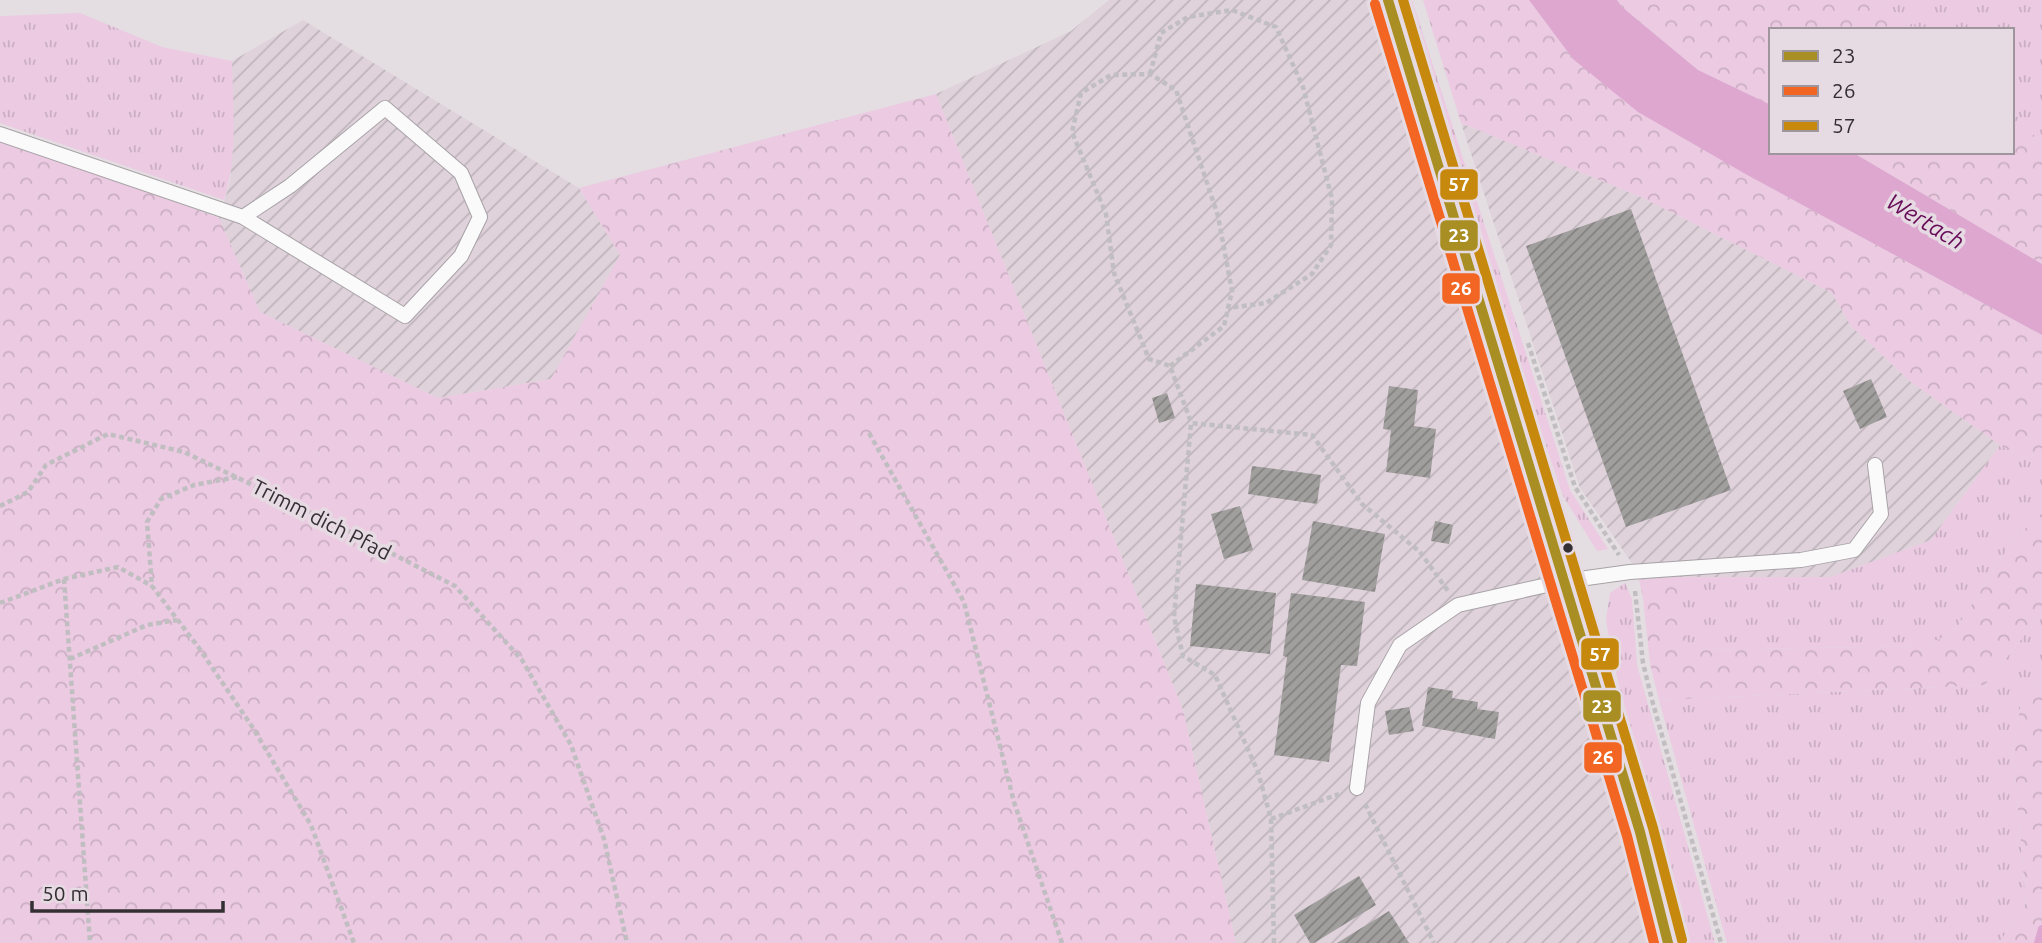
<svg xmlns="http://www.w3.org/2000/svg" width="2042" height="943" font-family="Ubuntu,sans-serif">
	<defs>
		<pattern id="industrial-furrows" width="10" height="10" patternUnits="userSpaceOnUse" patternTransform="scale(1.75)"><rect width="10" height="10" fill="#dfd2db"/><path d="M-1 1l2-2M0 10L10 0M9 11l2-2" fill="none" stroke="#c0b5bc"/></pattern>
		<pattern id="grass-tufts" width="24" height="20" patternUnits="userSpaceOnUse" patternTransform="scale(1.75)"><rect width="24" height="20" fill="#ebcae2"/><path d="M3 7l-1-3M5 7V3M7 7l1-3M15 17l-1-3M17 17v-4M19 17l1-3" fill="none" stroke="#caaec2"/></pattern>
		<pattern id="forest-crowns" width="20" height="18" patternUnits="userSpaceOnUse" patternTransform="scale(1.75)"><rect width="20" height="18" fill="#ebcae2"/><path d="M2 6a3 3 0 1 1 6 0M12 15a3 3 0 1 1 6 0" fill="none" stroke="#caaec2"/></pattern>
		<pattern id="building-hatch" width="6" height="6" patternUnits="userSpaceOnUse" patternTransform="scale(1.75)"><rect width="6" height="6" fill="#a19e9e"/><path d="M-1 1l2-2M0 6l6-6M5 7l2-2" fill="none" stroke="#848181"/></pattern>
	</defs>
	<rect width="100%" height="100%" fill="#e4dee2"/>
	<path fill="url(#industrial-furrows)" d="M 1109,0 L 1372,0 L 1623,835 L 1651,943 L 1236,943 L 1183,710 L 936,94 L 1071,31 Z
		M 303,20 L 579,188 L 620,255 L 551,379 L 438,398 L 260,312 L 219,218 L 230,182 L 233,140 L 232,61 Z
		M 1461,123 L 1643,198 L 1832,293 L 1851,326 L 1911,382 L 2000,445 L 1931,540 L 1831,577 L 1639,580 L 1636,569 L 1580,488 Z"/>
	<path fill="url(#grass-tufts)" d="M 1395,0 L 1412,0 L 1570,490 L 1608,549 L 1597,551 L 1563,496 Z
		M 1877,0 L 2042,0 L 2042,144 L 2012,111 L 2012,30 L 1920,30 Z
		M 80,13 L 162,47 L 232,61 C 233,107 238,156 224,200 L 0,123 L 0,16 Z
		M 2000,445 L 2025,458 L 2042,453 L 2042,517 L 2017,534 L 1954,632 L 1925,646 L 1688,650 L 1675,577 L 1831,577 L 1931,540 Z
		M 1625,583 L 1632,599 L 1637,665 L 1715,943 L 1686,943 L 1611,654 L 1606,619 L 1610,593 Z
		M 2042,613 L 2042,676 L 2020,708 L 2013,750 L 2026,903 L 1999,943 L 1727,943 L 1659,700 L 1985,685 Z"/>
	<path fill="url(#forest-crowns)" d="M 1423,0 L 1529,0 L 1573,59 L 1749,176 L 2042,335 L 2042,453 L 2025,458 L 2000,445 L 1911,382 L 1851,326 L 1832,293 L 1643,198 L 1461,123 Z
		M 1617,0 L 1877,0 L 1920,30 L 1771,30 L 1771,105 L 1698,70 L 1622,7 Z
		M 936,94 L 1183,710 L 1236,943 L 0,943 L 0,139 L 82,167 L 219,218 L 260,312 L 438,398 L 551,379 L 620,255 L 579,188 Z
		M 2012,111 L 2042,144 L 2042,264 L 1852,152 L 2012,152 Z
		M 2042,517 L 2042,613 L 1985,685 L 1659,700 L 1650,664 L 1643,598 L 1639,580 L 1675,577 L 1689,650 L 1925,646 L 1954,632 L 2017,534 Z
		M 2042,676 L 2042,943 L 1999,943 L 2026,903 L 2013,750 L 2020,708 Z"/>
	<path fill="#dda7d0" d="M 1529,0 L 1617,0 L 1622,7 L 1698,70 L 1771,105 L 1771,152 L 1852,152 L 2042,264 L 2042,335 L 1749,176 L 1638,112 L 1573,59 Z"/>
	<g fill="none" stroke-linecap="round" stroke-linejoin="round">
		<path stroke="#dda7d0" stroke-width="8" d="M 2038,943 L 2042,929"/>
	</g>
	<path fill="url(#building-hatch)" d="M 1631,209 L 1731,490 L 1626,527 L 1526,246 Z
		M 1871,379 L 1887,417 L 1860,429 L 1843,391 Z
		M 1389,386 L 1418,390 L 1414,426 L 1436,429 L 1430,478 L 1386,472 L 1391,430 L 1383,429 Z
		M 1167,393 L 1175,418 L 1159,423 L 1152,398 Z
		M 1252,466 L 1321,475 L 1317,504 L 1248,494 Z
		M 1240,506 L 1253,550 L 1224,559 L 1211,514 Z
		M 1313,521 L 1385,534 L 1375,592 L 1302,580 Z
		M 1435,521 L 1453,525 L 1449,544 L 1431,541 Z
		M 1196,584 L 1276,593 L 1270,654 L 1190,646 Z
		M 1291,593 L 1365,602 L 1357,666 L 1341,665 L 1329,762 L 1274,755 L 1287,657 L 1283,656 Z
		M 1428,687 L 1453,691 L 1452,698 L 1478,702 L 1477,709 L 1499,712 L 1495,739 L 1422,726 Z
		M 1409,707 L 1414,731 L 1389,735 L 1385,711 Z
		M 1359,876 L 1376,905 L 1314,943 L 1310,943 L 1294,915 Z
		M 1389,911 L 1409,943 L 1337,943 Z"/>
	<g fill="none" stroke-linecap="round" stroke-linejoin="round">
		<g stroke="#a7a2a6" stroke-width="16">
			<path id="lane" d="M 0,134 L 243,217 L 405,316 L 461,256 L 480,217 L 461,173 L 385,108 L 290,186 L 243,217
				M 1357,788 L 1368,703 L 1400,645 L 1458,605 L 1565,581 L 1630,572 L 1801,560 L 1854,550 L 1881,514 L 1875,465"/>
		</g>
		<g stroke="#a7a2a6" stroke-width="40">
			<path id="primary" d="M 1388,0 L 1640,832 L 1668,943"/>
		</g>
		<path stroke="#c0bec0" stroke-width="4.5" stroke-dasharray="5 3.5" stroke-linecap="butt" d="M 1150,74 L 1161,33 L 1188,17 L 1232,10 L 1276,27 L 1303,87 L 1332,199 L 1331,245 L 1312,274 L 1266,303 L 1228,308
			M 1528,343 L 1575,487 L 1619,555
			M 1170,366 L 1224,326 L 1232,291 L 1218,216 L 1176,90 L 1150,74 L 1111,75 L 1081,93 L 1072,132 L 1106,214 L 1114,273 L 1149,359 L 1170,366 L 1191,422
			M 869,433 L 964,602 L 1014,802 L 1062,943
			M 237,477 L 194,485 L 161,499 L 147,522 L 152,586 L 199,648 L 253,728 L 311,825 L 354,943
			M 0,506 L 28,492 L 46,465 L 108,434 L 184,452 L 346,530 L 455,586 L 522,660 L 571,745 L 604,839 L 627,943
			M 64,579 L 90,943
			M 1635,591 L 1643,663 L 1652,700 L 1721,943
			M 0,603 L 64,579 L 118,567 L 152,586
			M 70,659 L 147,625 L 177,620
			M 1365,804 L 1434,943
			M 1271,819 L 1339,794
			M 1274,943 L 1271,819 L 1258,772 L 1215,675 L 1183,656 L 1174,617 L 1191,423 L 1312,435 L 1362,504 L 1420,552 L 1448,591"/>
		<use href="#lane" stroke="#fbfafb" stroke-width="14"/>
		<use href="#primary" stroke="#fbfafb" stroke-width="38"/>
		<g stroke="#e7dbe3" stroke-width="16">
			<path id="bus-1" d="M 1388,0 L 1640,832 L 1668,943"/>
		</g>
		<g stroke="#e7dbe3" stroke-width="16">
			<path id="bus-2" d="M 1375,4 L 1627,836 L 1654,943"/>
		</g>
		<g stroke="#e7dbe3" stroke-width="16">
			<path id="bus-3" d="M 1403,0 L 1653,828 L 1682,940"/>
		</g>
		<use href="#bus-1" stroke="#a98f23" stroke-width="10"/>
		<use href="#bus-2" stroke="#f26522" stroke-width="10"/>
		<use href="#bus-3" stroke="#c6880d" stroke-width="10"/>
	</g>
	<circle fill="#342f33" stroke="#e7dbe3" stroke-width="2.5" cx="1568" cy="548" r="6"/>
	<g text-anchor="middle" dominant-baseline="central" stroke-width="7" stroke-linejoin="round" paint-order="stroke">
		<g font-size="21" fill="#342f33" stroke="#e7dbe3">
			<text transform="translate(322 519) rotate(27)">Trimm dich Pfad</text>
		</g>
		<g font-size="23" font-style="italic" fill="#660c58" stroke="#e7dbe3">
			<text transform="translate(1926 221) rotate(31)">Wertach</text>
		</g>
	</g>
	<g stroke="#e7dbe3" stroke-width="2.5">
		<rect x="1439" y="168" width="40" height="33" rx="7" fill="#c6880d"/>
		<rect x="1439" y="219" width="40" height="33" rx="7" fill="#a98f23"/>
		<rect x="1441" y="272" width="40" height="33" rx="7" fill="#f26522"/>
		<rect x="1580" y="637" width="40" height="34" rx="7" fill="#c6880d"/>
		<rect x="1582" y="689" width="40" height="34" rx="7" fill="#a98f23"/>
		<rect x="1583" y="741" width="40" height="33" rx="7" fill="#f26522"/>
	</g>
	<g font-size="19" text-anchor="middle" font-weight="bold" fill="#fff">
		<text x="1459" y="191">57</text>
		<text x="1459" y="242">23</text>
		<text x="1461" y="295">26</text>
		<text x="1600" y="661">57</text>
		<text x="1602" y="713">23</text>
		<text x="1603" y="764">26</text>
	</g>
	<rect x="1769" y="28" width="245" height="126" fill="#e7dbe3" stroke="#9f969d" stroke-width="2"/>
	<rect x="1783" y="51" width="35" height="10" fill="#a98f23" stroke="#9f969d" stroke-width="2"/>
	<text x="1832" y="63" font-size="21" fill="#342f33">23</text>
	<rect x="1783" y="86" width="35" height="10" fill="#f26522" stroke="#9f969d" stroke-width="2"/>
	<text x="1832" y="98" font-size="21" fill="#342f33">26</text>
	<rect x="1783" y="121" width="35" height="10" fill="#c6880d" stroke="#9f969d" stroke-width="2"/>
	<text x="1832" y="133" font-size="21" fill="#342f33">57</text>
	<path d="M32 901v10h191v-10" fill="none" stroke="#342f33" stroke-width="3.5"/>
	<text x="42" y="901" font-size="21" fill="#342f33" stroke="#e7dbe3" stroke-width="5" paint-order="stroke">50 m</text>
</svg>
